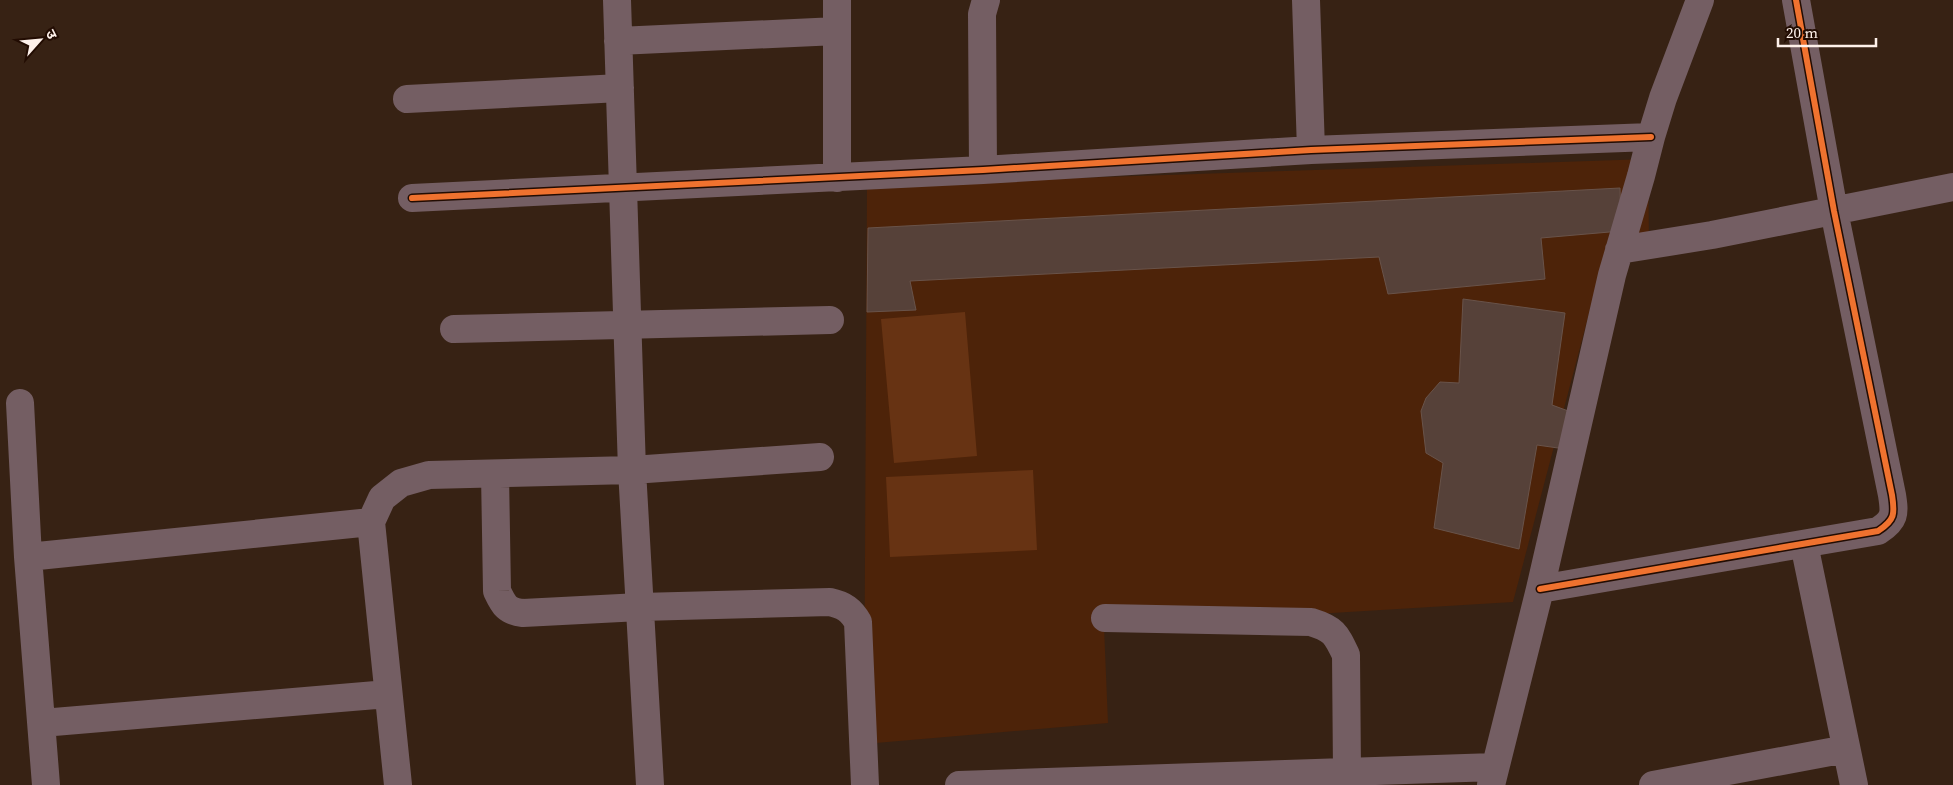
<svg xmlns="http://www.w3.org/2000/svg" width="1953" height="785" font-family="'Source Serif 4','Noto Sans Devanagari',serif">
	<rect width="100%" height="100%" fill="#372214"/>
	<path fill="#4d2309" d="M 1648,159 L 1649,241 L 1602,264 L 1513,602 L 1104,627 L 1108,723 L 864,744 L 867,185 Z"/>
	<path fill="#673313" d="M 965,312 L 977,456 L 894,463 L 881,319 Z
		M 1033,470 L 1037,550 L 890,557 L 886,477 Z"/>
	<path fill="#564139" stroke="#69534a" d="M 1620,188 L 1621,231 L 1541,238 L 1545,279 L 1388,294 L 1379,257 L 910,281 L 916,310 L 867,312 L 868,228 Z
		M 1463,299 L 1565,313 L 1552,405 L 1571,412 L 1565,449 L 1537,445 L 1519,549 L 1434,528 L 1443,463 L 1426,453 L 1421,411 L 1426,398 L 1440,382 L 1459,383 Z"/>
	<g fill="none" stroke-linecap="round" stroke-linejoin="round">
		<path stroke="#745e63" stroke-width="28" d="M 617,0 L 632,470 L 650,785
			M 837,0 L 837,178
			M 1306,0 L 1311,150
			M 618,41 L 837,31
			M 407,99 L 620,88
			M 983,170 L 982,14 L 986,0
			M 412,198 L 983,170 L 1311,150 L 1651,137
			M 1619,250 L 1712,235 L 1953,187
			M 454,329 L 830,320
			M 20,403 L 28,557 L 46,785
			M 495,474 L 497,591 C 504,606 507,611 523,613 L 640,607 L 830,602 C 844,605 851,610 858,622 L 865,785
			M 1804,544 L 1854,785
			M 28,557 L 371,522
			M 1540,589 L 1878,531 C 1895,520 1895,514 1892,495 L 1834,211 L 1796,0
			M 1105,618 L 1311,622 C 1334,629 1336,634 1346,655 L 1347,772
			M 42,723 L 388,694
			M 398,785 L 371,522 L 382,498 L 401,483 L 429,475 L 632,470 L 820,457
			M 959,785 L 1495,767
			M 1491,785 L 1540,589 L 1612,275 L 1641,176 L 1651,137 L 1663,98 L 1700,0
			M 1653,785 L 1846,749"/>
		<g stroke="#220c02" stroke-width="9">
			<path id="cycleway" d="M 412,198 L 983,170 L 1311,150 L 1651,137
				M 1540,589 L 1878,531 C 1895,520 1895,514 1892,495 L 1834,211 L 1796,0"/>
		</g>
		<use href="#cycleway" stroke="#ef722f" stroke-width="6"/>
	</g>
	<g transform="translate(40 40) rotate(63)" stroke="#220c02" stroke-width="4" paint-order="stroke">
	<path d="M0-4L9 19L0 12L-9 19Z" fill="#fef1ea"/>
	<text y="-8" font-size="14" font-weight="bold" text-anchor="middle" fill="#fef1ea">उ</text>
	</g>
	<path d="M1778 38v8h98v-8" fill="none" stroke="#fef1ea" stroke-width="2.5"/>
	<text x="1786" y="38" font-size="15" fill="#fef1ea" stroke="#220c02" stroke-width="4" paint-order="stroke">20 m</text>
</svg>
